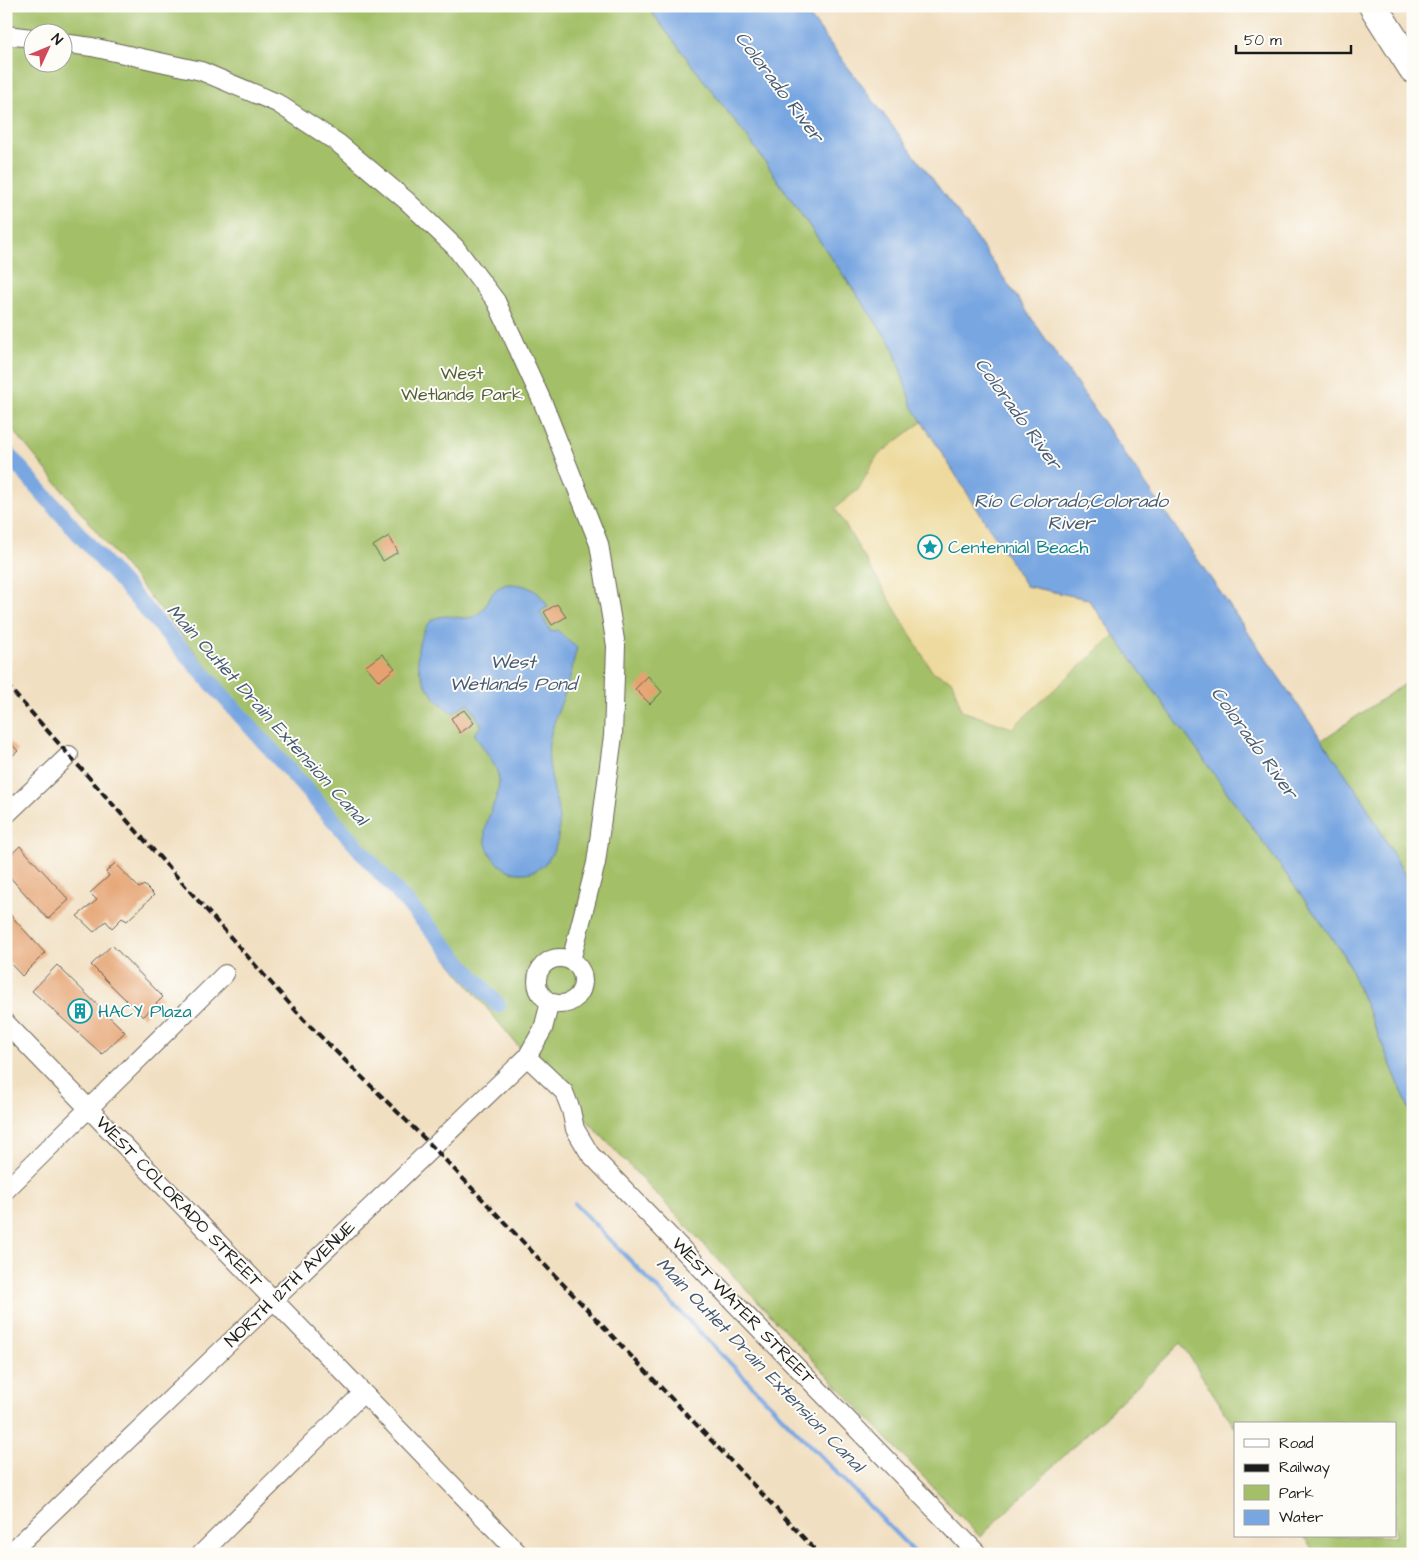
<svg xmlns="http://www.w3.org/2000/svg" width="1419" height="1560" font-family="'Architects Daughter',sans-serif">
	<rect width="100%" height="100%" fill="#fdfcf7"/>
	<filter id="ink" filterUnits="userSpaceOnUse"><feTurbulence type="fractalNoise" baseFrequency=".02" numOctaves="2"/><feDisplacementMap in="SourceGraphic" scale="10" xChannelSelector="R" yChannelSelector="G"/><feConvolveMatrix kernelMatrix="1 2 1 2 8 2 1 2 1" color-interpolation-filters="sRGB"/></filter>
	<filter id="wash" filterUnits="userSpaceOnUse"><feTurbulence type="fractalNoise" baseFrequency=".0096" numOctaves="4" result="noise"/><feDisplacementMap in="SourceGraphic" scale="20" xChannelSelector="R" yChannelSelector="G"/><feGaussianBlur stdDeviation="1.12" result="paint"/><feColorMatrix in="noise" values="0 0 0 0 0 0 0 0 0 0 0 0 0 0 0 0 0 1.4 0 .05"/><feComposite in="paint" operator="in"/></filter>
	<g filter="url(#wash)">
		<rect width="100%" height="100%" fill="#f1dfc1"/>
		<path fill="#a3c068" stroke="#606e42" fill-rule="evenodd" d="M 6,6 L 647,6 L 754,146 L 893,347 L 912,406 L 923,421 L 1088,599 L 1345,956 L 1413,1118 L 1413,1554 L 1315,1554 L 1304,1536 L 1395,1536 L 1395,1424 L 1235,1424 L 1235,1428 L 1181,1343 L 980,1537 L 527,1057 L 6,421 ZM 32,32 L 62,32 L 62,62 L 32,62 Z
			M 1413,678 L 1413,890 L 1362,798 L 1322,740 Z"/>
		<path fill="#eeda9e" stroke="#857b5d" d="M 923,421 L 1026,586 L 1088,599 L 1114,635 L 1012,728 L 962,711 L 952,681 L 932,671 L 835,508 L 858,490 L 877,456 Z"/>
		<path fill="#78a6e1" stroke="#4a617e" d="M 647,6 L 802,6 L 970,229 L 1362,798 L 1413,890 L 1413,1118 L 1345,956 L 1088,599 L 1026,586 L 912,406 L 893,347 L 754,146 Z
			M 508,584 C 526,584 540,590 548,607 L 540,612 L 551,632 L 557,630 L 577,648 C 574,657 573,665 571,674 C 565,697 553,719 549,743 C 544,783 575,823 548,860 C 540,870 531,874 518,873 C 507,872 497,864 491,855 C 474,828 498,808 499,782 C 499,766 482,748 475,735 L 475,732 L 482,726 L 468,703 L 453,713 C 427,697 409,664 422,635 C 425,628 429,621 436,618 C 450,612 464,623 477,615 C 491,606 486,589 508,584 Z"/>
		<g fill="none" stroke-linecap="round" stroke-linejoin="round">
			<path stroke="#78a6e1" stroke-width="4.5" d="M 575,1204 L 916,1554"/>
			<path stroke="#78a6e1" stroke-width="16" d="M 6,452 L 498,1005"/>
		</g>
		<g id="blocks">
			<path fill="#e5a26f" d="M 389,536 L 398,552 L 383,561 L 373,546 Z
				M 557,604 L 566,617 L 552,625 L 544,612 Z
				M 382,654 L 395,668 L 379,681 L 366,666 Z
				M 648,676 L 662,692 L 650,704 L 635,689 Z
				M 464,710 L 474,723 L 460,733 L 451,718 Z
				M 6,738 L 18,751 L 6,761 Z
				M 20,846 L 69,900 L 48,919 L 6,873 L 6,859 Z
				M 115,863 L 139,888 L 144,885 L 154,895 L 127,921 L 122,918 L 112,928 L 106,921 L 94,932 L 77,916 L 97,900 L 90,893 L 109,876 L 106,872 Z
				M 6,910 L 45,953 L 22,976 L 6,959 Z
				M 112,945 L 163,997 L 143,1017 L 91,965 Z
				M 57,965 L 125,1032 L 102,1054 L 32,991 Z"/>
		</g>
	</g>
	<g filter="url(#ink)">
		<use href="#blocks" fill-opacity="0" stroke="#676056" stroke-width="1"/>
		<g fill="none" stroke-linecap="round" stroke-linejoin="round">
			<g stroke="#676056" stroke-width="20">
				<path id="minor" d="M 6,35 L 32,38
					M 62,43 L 92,47 L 201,71 L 277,103 L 338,143 L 407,201 L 455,247 L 496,301 L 543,403 L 599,544 L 616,646 L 613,736 L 596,863 L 571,961
					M 6,815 L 69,755
					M537 981a23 23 0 1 1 46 0a23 23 0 1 1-46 0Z
					M 6,1023 L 519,1554
					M 527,1057 L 564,1092 L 571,1110 L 575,1129 L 590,1154 L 978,1554
					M 6,1190 L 225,974
					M 9,1554 L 527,1057 L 543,1029 L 550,1002
					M 201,1554 L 363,1393"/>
			</g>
			<g stroke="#676056" stroke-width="30">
				<path id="motorway" d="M 1373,6 L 1413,69"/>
			</g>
			<use href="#minor" stroke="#fff" stroke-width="18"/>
			<use href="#motorway" stroke="#fff" stroke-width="28"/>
			<path stroke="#1c1c1c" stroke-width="4" stroke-dasharray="8 4" stroke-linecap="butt" d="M 6,684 L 304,1020 L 432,1146 L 819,1554"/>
		</g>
	</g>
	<defs>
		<g id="sight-ring" transform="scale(1.25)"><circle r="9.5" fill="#fdfcf7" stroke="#0f9aa8" stroke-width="1.5"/><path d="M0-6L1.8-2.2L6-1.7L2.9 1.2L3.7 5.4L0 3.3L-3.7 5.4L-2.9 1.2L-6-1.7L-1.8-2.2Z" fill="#0f9aa8"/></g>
		<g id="building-ring" transform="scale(1.25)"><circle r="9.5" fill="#fdfcf7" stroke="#0f9aa8" stroke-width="1.5"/><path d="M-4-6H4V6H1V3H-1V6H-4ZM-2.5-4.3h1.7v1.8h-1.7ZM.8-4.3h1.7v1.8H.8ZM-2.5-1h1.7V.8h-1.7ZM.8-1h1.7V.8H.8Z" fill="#0f9aa8"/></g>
	</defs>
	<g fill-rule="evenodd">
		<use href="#sight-ring" x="930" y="547"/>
		<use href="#building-ring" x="80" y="1011"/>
	</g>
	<g text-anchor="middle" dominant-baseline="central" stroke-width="4" stroke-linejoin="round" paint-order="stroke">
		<g font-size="18" fill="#525e3a" stroke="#fdfcf7">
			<text x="462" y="373">West<tspan x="462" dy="21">Wetlands Park</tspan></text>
		</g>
		<g font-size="18" fill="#0d838f" stroke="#fdfcf7" text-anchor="start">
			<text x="948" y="547">Centennial Beach</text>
			<text x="98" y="1011">HACY Plaza</text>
		</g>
		<g font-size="18" fill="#1c1c1c" stroke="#fdfcf7">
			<text transform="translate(179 1202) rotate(46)">WEST COLORADO STREET</text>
			<text transform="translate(290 1284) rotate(-44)">NORTH 12TH AVENUE</text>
			<text transform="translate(743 1311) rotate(46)">WEST WATER STREET</text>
		</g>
		<g font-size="19" font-style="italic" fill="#455a75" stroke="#fdfcf7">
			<text transform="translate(779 87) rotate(53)">Colorado River</text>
			<text transform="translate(1018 414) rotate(54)">Colorado River</text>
			<text x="1071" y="501">Río Colorado;Colorado<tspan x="1071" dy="22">River</tspan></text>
			<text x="513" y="662">West<tspan x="513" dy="22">Wetlands Pond</tspan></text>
			<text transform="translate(267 715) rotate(48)">Main Outlet Drain Extension Canal</text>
			<text transform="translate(1254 743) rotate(54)">Colorado River</text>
			<text transform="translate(760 1365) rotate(46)">Main Outlet Drain Extension Canal</text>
		</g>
	</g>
	<rect width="1419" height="1560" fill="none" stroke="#fdfcf7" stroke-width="25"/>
	<rect x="1234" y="1422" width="162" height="115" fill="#fdfcf7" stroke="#a3a29f"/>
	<rect x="1244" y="1439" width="25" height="8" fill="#ffffff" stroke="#a3a29f"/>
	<text x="1279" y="1448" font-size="15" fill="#1c1c1c">Road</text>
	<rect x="1244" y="1464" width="25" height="8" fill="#1c1c1c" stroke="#a3a29f"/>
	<text x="1279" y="1472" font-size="15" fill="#1c1c1c">Railway</text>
	<rect x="1244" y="1485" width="25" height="15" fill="#a3c068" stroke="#a3a29f"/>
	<text x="1279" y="1498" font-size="15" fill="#1c1c1c">Park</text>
	<rect x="1244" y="1510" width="25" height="15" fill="#78a6e1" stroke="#a3a29f"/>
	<text x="1279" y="1522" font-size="15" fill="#1c1c1c">Water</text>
	<g transform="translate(48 48) rotate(46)"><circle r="24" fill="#fdfcf7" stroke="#a3a29f"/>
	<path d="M0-4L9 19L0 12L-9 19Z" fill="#d1495b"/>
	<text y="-8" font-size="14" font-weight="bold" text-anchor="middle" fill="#1c1c1c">N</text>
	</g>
	<path d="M1236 45v8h115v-8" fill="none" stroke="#1c1c1c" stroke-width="2.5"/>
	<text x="1244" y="45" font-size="15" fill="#1c1c1c" stroke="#fdfcf7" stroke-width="4" paint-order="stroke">50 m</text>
</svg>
